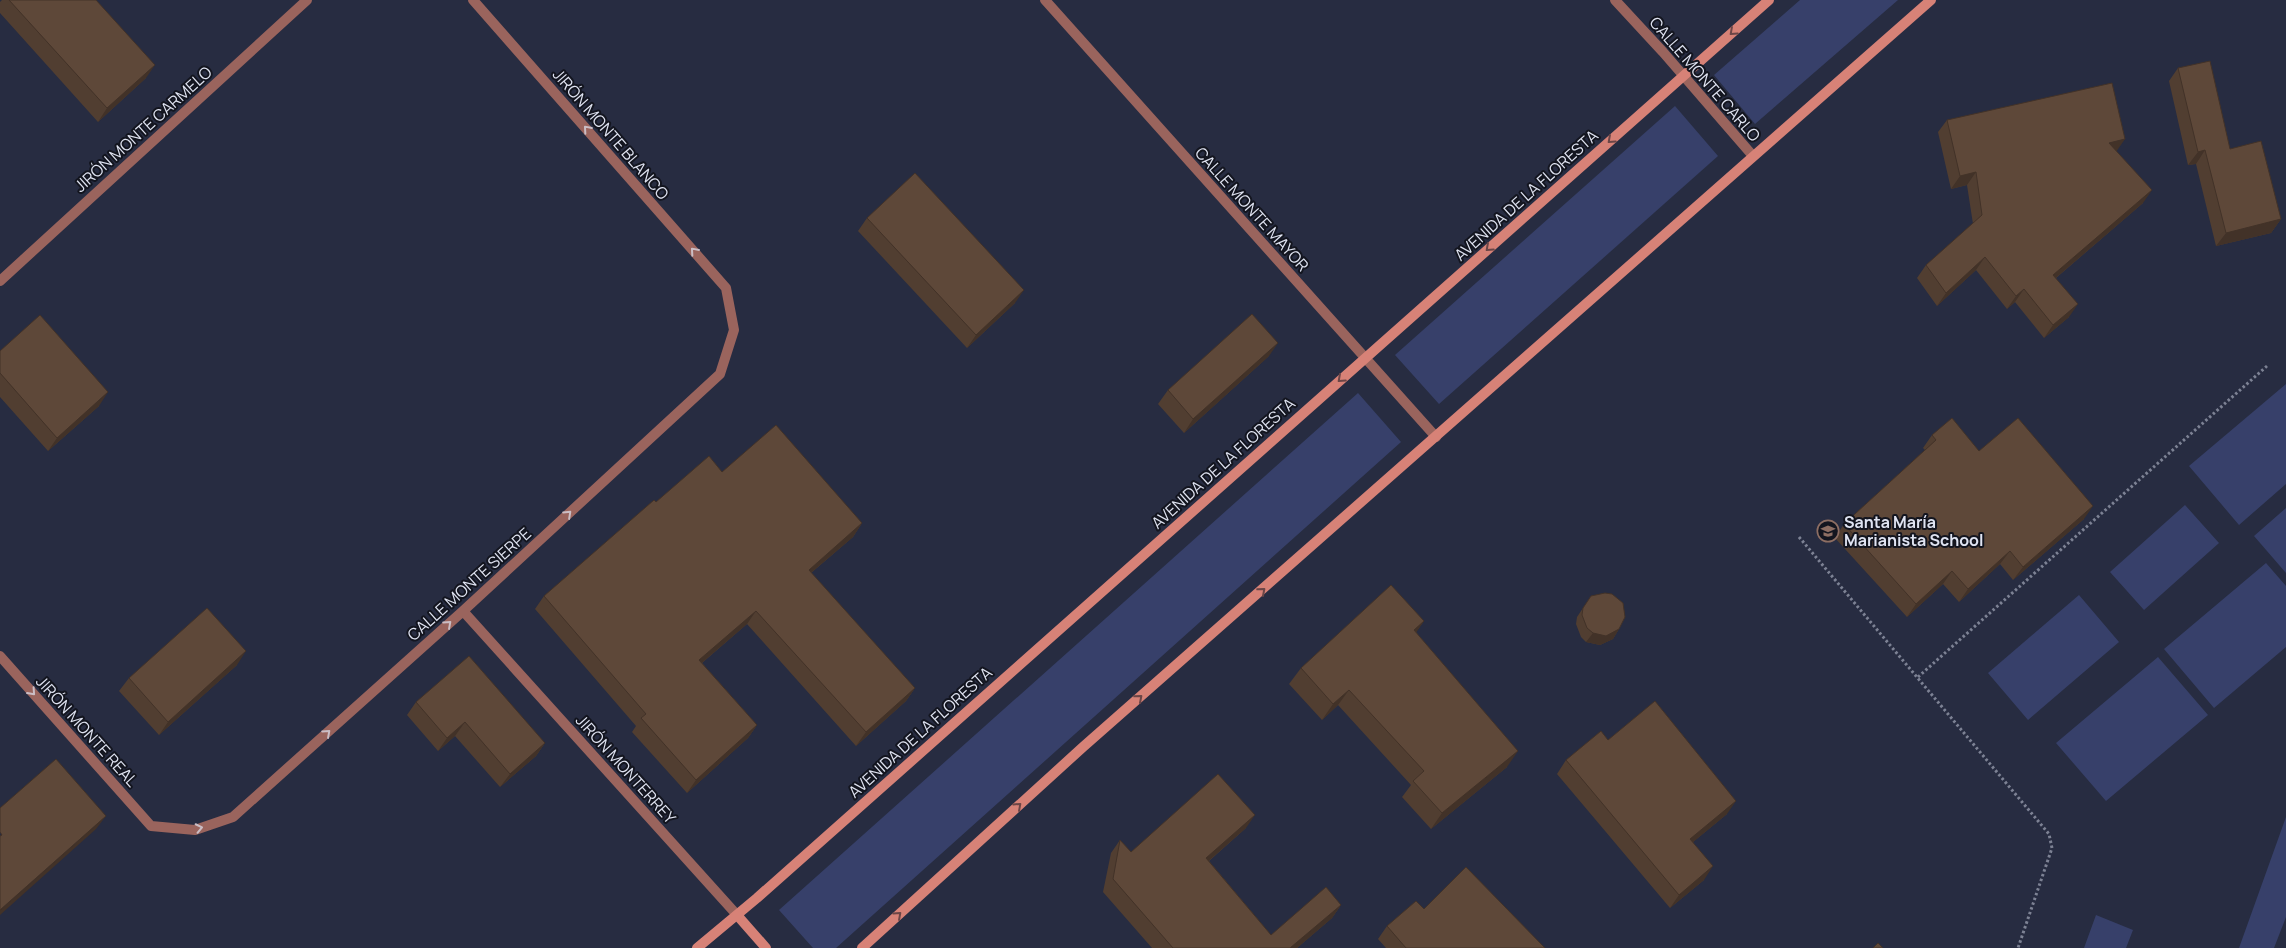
<svg xmlns="http://www.w3.org/2000/svg" width="2286" height="948" font-family="Manrope,sans-serif">
	<rect width="100%" height="100%" fill="#272c41"/>
	<path fill="#37406a" d="M 1800,0 L 1898,0 L 1755,124 L 1714,75 Z
		M 1675,106 L 1718,156 L 1439,404 L 1395,355 Z
		M 2286,384 L 2286,484 L 2239,525 L 2189,466 Z
		M 1358,393 L 1401,442 L 836,948 L 813,948 L 779,910 Z
		M 2185,505 L 2219,543 L 2144,610 L 2110,572 Z
		M 2286,508 L 2286,573 L 2254,536 Z
		M 2266,563 L 2286,586 L 2286,647 L 2214,708 L 2164,649 Z
		M 2079,595 L 2119,642 L 2028,720 L 1988,673 Z
		M 2158,657 L 2208,715 L 2106,801 L 2056,743 Z
		M 2286,817 L 2286,917 L 2274,948 L 2239,948 Z
		M 2096,915 L 2133,930 L 2126,948 L 2084,948 Z"/>
	<g fill="none" stroke-linecap="round" stroke-linejoin="round">
		<path stroke="#7d8294" stroke-width="3" stroke-dasharray="2.5 2.5" stroke-linecap="butt" d="M 1799,537 L 2049,834 L 2052,848 L 2018,948
			M 1918,677 L 2267,366"/>
		<path stroke="#9a645d" stroke-width="10" d="M 1045,0 L 1436,437
			M 1615,0 L 1663,52 L 1753,156
			M 0,281 L 307,0
			M 463,611 L 737,915
			M 0,656 L 151,826 L 195,830 L 233,817 L 463,611 L 720,374 L 734,330 L 726,288 L 473,0"/>
		<path stroke="#d78277" stroke-width="10" d="M 737,915 L 766,948
			M 697,948 L 757,898 L 1769,0
			M 862,948 L 1083,747 L 1931,0"/>
	</g>
	<path fill="#513e31" d="M 2,0 L 96,0 L 146,78 L 98,122 L 0,13 L 0,2 Z
		M 2178,68 L 2230,149 L 2281,219 L 2271,233 L 2216,246 L 2196,164 L 2188,165 L 2169,81 Z
		M 1947,120 L 2117,152 L 2143,203 L 2056,278 L 2069,317 L 2044,338 L 2015,302 L 2007,309 L 1976,270 L 1937,306 L 1917,278 L 1926,265 L 1973,224 L 1967,185 L 1951,189 L 1938,132 Z
		M 867,218 L 1015,303 L 967,348 L 858,231 Z
		M 0,351 L 99,406 L 48,451 L 0,397 Z
		M 1269,356 L 1184,433 L 1158,404 L 1168,390 Z
		M 1932,435 L 1979,451 L 2084,519 L 2013,580 L 2000,564 L 1959,602 L 1943,584 L 1907,617 L 1835,538 L 1844,524 L 1925,450 L 1923,448 Z
		M 722,472 L 862,523 L 853,537 L 811,573 L 915,688 L 906,701 L 856,746 L 747,624 L 702,663 L 757,725 L 748,738 L 687,793 L 632,732 L 636,726 L 535,609 L 544,596 L 656,502 Z
		M 1591,596 L 1619,629 L 1613,639 L 1600,645 L 1586,642 L 1581,637 L 1576,624 L 1577,617 Z
		M 1424,621 L 1416,632 L 1507,767 L 1431,829 L 1402,797 L 1411,785 L 1338,705 L 1322,720 L 1289,684 L 1301,668 Z
		M 237,665 L 159,735 L 119,691 L 129,678 Z
		M 416,702 L 545,743 L 536,756 L 500,787 L 455,736 L 438,751 L 407,715 Z
		M 1566,760 L 1727,814 L 1693,842 L 1704,880 L 1670,908 L 1557,774 Z
		M 1246,828 L 1209,861 L 1271,935 L 1341,905 L 1332,918 L 1297,948 L 1152,948 L 1103,892 L 1111,853 L 1120,840 L 1131,852 Z
		M 1424,909 L 1545,948 L 1386,948 L 1378,939 L 1387,926 Z"/>
	<path fill="#423228" d="M 155,65 L 146,78 L 98,122 L 107,108 Z
		M 2125,139 L 2116,152 L 2109,143 Z
		M 2205,150 L 2196,164 L 2188,165 L 2198,152 Z
		M 1976,172 L 1967,185 L 1951,189 L 1960,176 Z
		M 2152,190 L 2143,203 L 2044,288 L 2053,275 Z
		M 2281,219 L 2271,233 L 2216,246 L 2226,233 Z
		M 1985,257 L 1976,270 L 1937,306 L 1946,293 Z
		M 2024,289 L 2015,302 L 2007,309 L 2016,296 Z
		M 1024,290 L 1015,303 L 967,348 L 976,335 Z
		M 2078,304 L 2069,317 L 2044,338 L 2053,325 Z
		M 1278,343 L 1269,356 L 1184,433 L 1193,419 Z
		M 108,392 L 99,406 L 48,451 L 57,438 Z
		M 2093,506 L 2084,519 L 2013,580 L 2023,567 Z
		M 862,523 L 853,537 L 799,583 L 809,570 Z
		M 2010,551 L 2000,564 L 1959,602 L 1968,589 Z
		M 1952,571 L 1943,584 L 1907,617 L 1916,604 Z
		M 756,611 L 747,624 L 690,673 L 699,660 Z
		M 1424,621 L 1413,637 L 1414,630 Z
		M 1619,629 L 1613,639 L 1600,645 L 1586,642 L 1593,633 Z
		M 246,651 L 237,665 L 159,735 L 168,722 Z
		M 915,688 L 906,701 L 856,746 L 866,732 Z
		M 1349,690 L 1338,705 L 1322,720 L 1333,704 Z
		M 465,722 L 455,736 L 438,751 L 447,738 Z
		M 757,725 L 748,738 L 687,793 L 696,780 Z
		M 545,743 L 536,756 L 500,787 L 510,774 Z
		M 1518,751 L 1507,767 L 1431,829 L 1442,813 Z
		M 1736,801 L 1727,814 L 1681,852 L 1690,839 Z
		M 1255,815 L 1246,828 L 1197,871 L 1206,858 Z
		M 106,816 L 96,829 L 0,915 L 0,910 Z
		M 1713,866 L 1704,880 L 1670,908 L 1679,895 Z
		M 1341,905 L 1332,918 L 1297,948 L 1290,948 Z"/>
	<path fill="#5e4839" stroke="#423228" d="M 9,0 L 96,0 L 155,65 L 107,108 Z
		M 2210,61 L 2230,149 L 2261,141 L 2281,219 L 2226,233 L 2205,150 L 2198,152 L 2178,68 Z
		M 2112,83 L 2125,139 L 2109,143 L 2152,190 L 2053,275 L 2078,304 L 2053,325 L 2024,289 L 2016,296 L 1985,257 L 1946,293 L 1926,265 L 1982,215 L 1976,172 L 1960,176 L 1947,120 Z
		M 915,173 L 1024,290 L 976,335 L 867,218 Z
		M 1252,314 L 1278,343 L 1193,419 L 1168,390 Z
		M 40,315 L 108,392 L 57,438 L 0,373 L 0,351 Z
		M 1952,418 L 1979,451 L 2018,418 L 2093,506 L 2023,567 L 2010,551 L 1968,589 L 1952,571 L 1916,604 L 1844,524 L 1936,440 L 1932,435 Z
		M 776,425 L 862,523 L 809,570 L 915,688 L 866,732 L 756,611 L 699,660 L 757,725 L 696,780 L 641,718 L 646,714 L 544,596 L 654,500 L 656,502 L 709,456 L 722,472 Z
		M 1391,585 L 1424,621 L 1414,630 L 1518,751 L 1442,813 L 1413,781 L 1424,771 L 1349,690 L 1333,704 L 1301,668 Z
		M 1605,593 L 1612,594 L 1623,603 L 1625,617 L 1619,629 L 1606,636 L 1593,633 L 1587,628 L 1582,615 L 1583,608 L 1591,596 Z
		M 207,608 L 246,651 L 168,722 L 129,678 Z
		M 469,656 L 545,743 L 510,774 L 465,722 L 447,738 L 416,702 Z
		M 1655,701 L 1736,801 L 1690,839 L 1713,866 L 1679,895 L 1566,760 L 1601,731 L 1608,740 Z
		M 56,759 L 106,816 L 0,910 L 0,836 L 2,835 L 0,832 L 0,808 Z
		M 1218,774 L 1255,815 L 1206,858 L 1271,935 L 1326,887 L 1341,905 L 1290,948 L 1173,948 L 1113,879 L 1120,840 L 1131,852 Z
		M 1466,867 L 1545,948 L 1406,948 L 1387,926 L 1416,901 L 1424,909 Z
		M 1878,943 L 1883,948 L 1873,948 Z"/>
	<defs><path id="oneway-chevron" d="M-2-3.5L2.5 0L-2 3.5" fill="none" stroke-width="1.6" stroke-linecap="round" stroke-linejoin="round" transform="scale(1.25)"/></defs>
	<g stroke="#6b4647">
		<use href="#oneway-chevron" transform="translate(1733 32) rotate(138)"/>
		<use href="#oneway-chevron" transform="translate(1611 140) rotate(138)"/>
		<use href="#oneway-chevron" transform="translate(1489 248) rotate(138)"/>
		<use href="#oneway-chevron" transform="translate(1341 379) rotate(138)"/>
		<use href="#oneway-chevron" transform="translate(1262 591) rotate(-41)"/>
		<use href="#oneway-chevron" transform="translate(1139 698) rotate(-41)"/>
		<use href="#oneway-chevron" transform="translate(1018 806) rotate(-42)"/>
		<use href="#oneway-chevron" transform="translate(898 915) rotate(-42)"/>
	</g>
	<g stroke="#cbbec5">
		<use href="#oneway-chevron" transform="translate(587 129) rotate(-131)"/>
		<use href="#oneway-chevron" transform="translate(694 251) rotate(-131)"/>
		<use href="#oneway-chevron" transform="translate(568 514) rotate(-43)"/>
		<use href="#oneway-chevron" transform="translate(448 624) rotate(-42)"/>
		<use href="#oneway-chevron" transform="translate(32 692) rotate(48)"/>
		<use href="#oneway-chevron" transform="translate(327 733) rotate(-42)"/>
		<use href="#oneway-chevron" transform="translate(199 828) rotate(-12)"/>
	</g>
	<defs>
		<g id="school-ring" transform="scale(1.125)"><circle r="9.5" fill="#13151f" stroke="#8d6e63" stroke-width="1.5"/><path d="M0-5L7-2L0 1L-7-2ZM-4 1L0 2.5L4 1V4Q0 6-4 4Z" fill="#8d6e63"/></g>
	</defs>
	<g fill-rule="evenodd">
		<use href="#school-ring" x="1828" y="531"/>
	</g>
	<g text-anchor="middle" dominant-baseline="central" stroke-width="4" stroke-linejoin="round" paint-order="stroke">
		<g font-size="16" fill="#e0e4f2" stroke="#13151f">
			<text transform="translate(1705 79) rotate(49)">CALLE MONTE CARLO</text>
			<text transform="translate(143 129) rotate(-42)">JIRÓN MONTE CARMELO</text>
			<text transform="translate(611 134) rotate(49)">JIRÓN MONTE BLANCO</text>
			<text transform="translate(1526 195) rotate(-42)">AVENIDA DE LA FLORESTA</text>
			<text transform="translate(1252 209) rotate(48)">CALLE MONTE MAYOR</text>
			<text transform="translate(1223 463) rotate(-42)">AVENIDA DE LA FLORESTA</text>
			<text transform="translate(469 584) rotate(-42)">CALLE MONTE SIERPE</text>
			<text transform="translate(87 731) rotate(48)">JIRÓN MONTE REAL</text>
			<text transform="translate(920 732) rotate(-42)">AVENIDA DE LA FLORESTA</text>
			<text transform="translate(626 769) rotate(48)">JIRÓN MONTERREY</text>
		</g>
		<g font-size="16" font-weight="bold" fill="#e0e4f2" stroke="#13151f" text-anchor="start">
			<text x="1844" y="522">Santa María<tspan x="1844" dy="18">Marianista School</tspan></text>
		</g>
	</g>
</svg>
